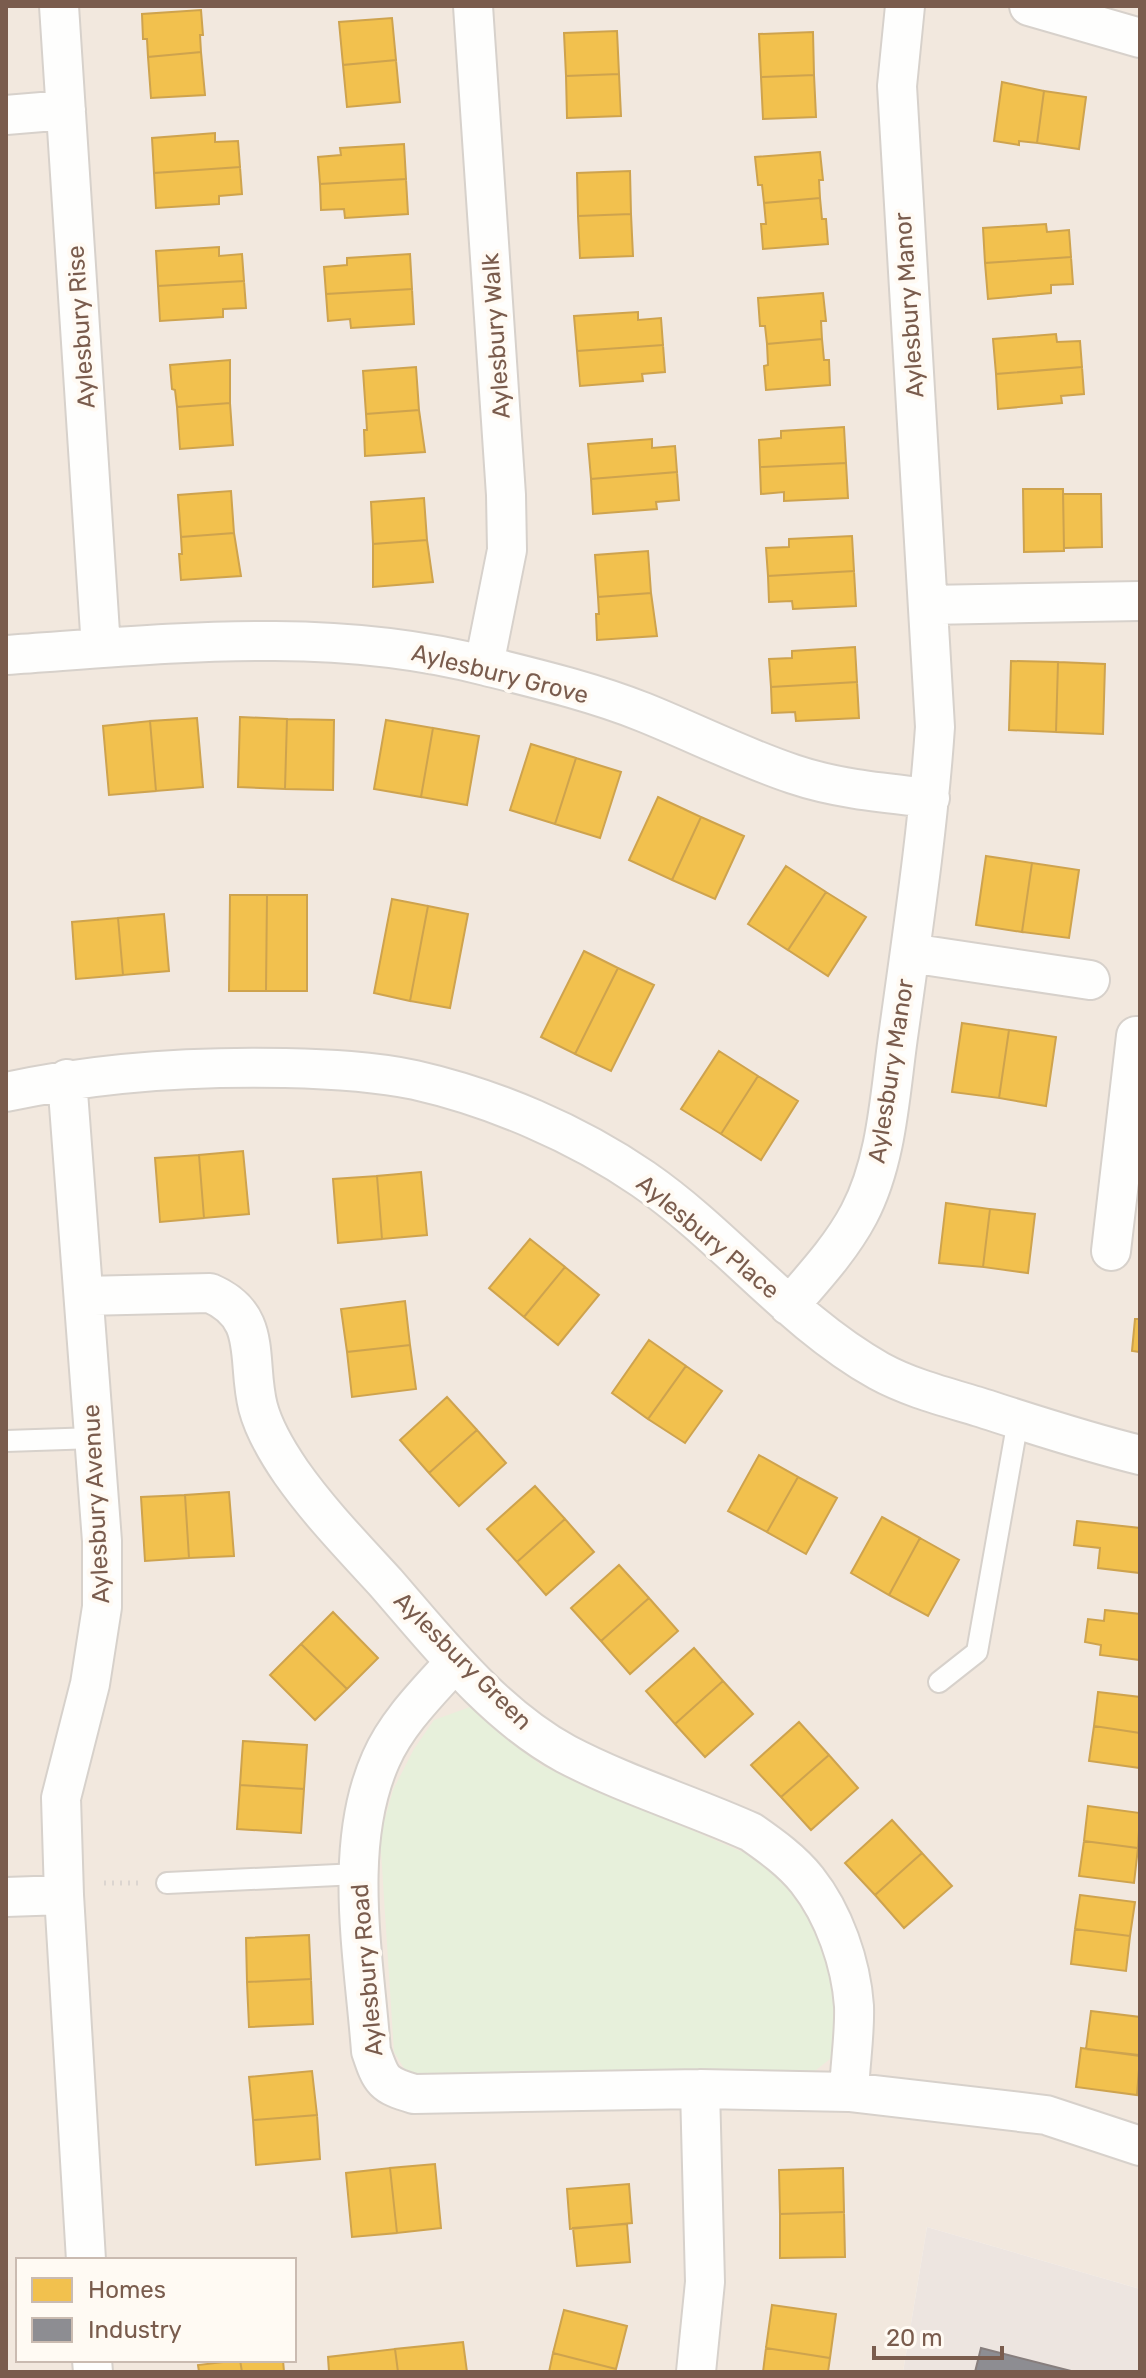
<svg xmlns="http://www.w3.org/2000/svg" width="1146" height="2378" font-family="Rubik,sans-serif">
	<rect width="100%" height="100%" fill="#f9f5f0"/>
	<path fill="#f2e8de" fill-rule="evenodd" d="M 6,6 L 1140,6 L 1140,2289 L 927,2227 L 903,2372 L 6,2372 ZM 18,2260 L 294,2260 L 294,2360 L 18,2360 Z"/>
	<path fill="#ede5e0" d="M 927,2227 L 1140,2289 L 1140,2372 L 903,2372 Z"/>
	<path fill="#e7f0db" d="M 470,1707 L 541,1765 L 747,1854 L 786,1882 L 812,1922 L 835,1984 L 839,2036 L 830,2059 L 811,2074 L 430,2086 L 407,2073 L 394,2052 L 380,1836 L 393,1790 L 414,1749 L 434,1720 Z"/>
	<path fill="#f2c14e" stroke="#cea34e" stroke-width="2" d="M 201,10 L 203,35 L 200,35 L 201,52 L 148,57 L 147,39 L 143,39 L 142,14 Z
		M 392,18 L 396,60 L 343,65 L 339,22 Z
		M 617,31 L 619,74 L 566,76 L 564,33 Z
		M 813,32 L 814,75 L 761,77 L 759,34 Z
		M 201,52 L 205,95 L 151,98 L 148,57 Z
		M 396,60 L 400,102 L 347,107 L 343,65 Z
		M 619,74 L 621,116 L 567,118 L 566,76 Z
		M 814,75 L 816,117 L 763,119 L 761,77 Z
		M 1002,82 L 1044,91 L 1037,143 L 1019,141 L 1019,145 L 994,141 Z
		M 1044,91 L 1086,97 L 1079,149 L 1037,143 Z
		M 215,133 L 215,142 L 238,141 L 240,167 L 154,173 L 152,138 Z
		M 404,144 L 406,179 L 320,184 L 318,157 L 341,155 L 340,148 Z
		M 820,152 L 823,180 L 819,180 L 820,198 L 764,203 L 762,185 L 758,185 L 755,157 Z
		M 240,167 L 242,194 L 219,196 L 219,204 L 156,208 L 154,173 Z
		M 630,171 L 631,214 L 578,216 L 577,173 Z
		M 406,179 L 408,214 L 345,218 L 344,209 L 321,210 L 320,184 Z
		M 820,198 L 822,219 L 826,219 L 828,244 L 763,249 L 761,224 L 766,224 L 764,203 Z
		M 631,214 L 633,256 L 580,258 L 578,216 Z
		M 1046,224 L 1047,232 L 1069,230 L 1071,257 L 985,263 L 983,228 Z
		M 219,247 L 219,256 L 242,254 L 244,281 L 158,286 L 156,251 Z
		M 410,254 L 412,289 L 326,294 L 324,267 L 347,265 L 347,258 Z
		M 1071,257 L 1073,284 L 1051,285 L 1051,293 L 988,299 L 985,263 Z
		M 244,281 L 246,308 L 223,309 L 223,317 L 160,321 L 158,286 Z
		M 412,289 L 414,324 L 351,328 L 350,319 L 328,321 L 326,294 Z
		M 823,293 L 826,321 L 821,321 L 822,339 L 767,344 L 765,326 L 760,326 L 758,298 Z
		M 638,312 L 638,320 L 661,318 L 663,345 L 577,351 L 574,316 Z
		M 1056,334 L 1057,342 L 1080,341 L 1082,367 L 996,374 L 993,339 Z
		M 822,339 L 824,360 L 829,360 L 830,385 L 766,390 L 764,366 L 768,365 L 767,344 Z
		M 663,345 L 665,372 L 642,374 L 643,381 L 580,386 L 577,351 Z
		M 230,360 L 230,403 L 177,407 L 175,390 L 172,389 L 170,365 Z
		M 416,367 L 419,410 L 366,414 L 363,371 Z
		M 1082,367 L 1084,394 L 1061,396 L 1062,403 L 998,409 L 996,374 Z
		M 230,403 L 233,445 L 180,449 L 177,407 Z
		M 419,410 L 425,452 L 365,456 L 364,430 L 367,430 L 366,414 Z
		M 844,427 L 846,463 L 760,467 L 759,440 L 781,438 L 781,431 Z
		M 652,439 L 652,448 L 675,446 L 677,472 L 591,479 L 588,444 Z
		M 846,463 L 848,498 L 784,501 L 784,492 L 761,494 L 760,467 Z
		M 677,472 L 679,500 L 656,502 L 657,509 L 593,514 L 591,479 Z
		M 1023,489 L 1063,489 L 1064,551 L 1024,552 Z
		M 231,491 L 234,533 L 181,537 L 178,495 Z
		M 1063,494 L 1101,494 L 1102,547 L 1064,548 Z
		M 424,498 L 427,540 L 373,544 L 371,502 Z
		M 234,533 L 241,576 L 181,580 L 179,554 L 182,554 L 181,537 Z
		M 852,536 L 854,571 L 768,576 L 766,548 L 789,547 L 789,539 Z
		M 427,540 L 433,582 L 373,587 L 373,544 Z
		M 648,551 L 651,593 L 598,597 L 595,555 Z
		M 854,571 L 856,606 L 793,609 L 792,601 L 769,602 L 768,576 Z
		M 651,593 L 657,636 L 597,640 L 596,614 L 599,614 L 598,597 Z
		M 855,647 L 857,682 L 771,687 L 769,659 L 792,658 L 792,651 Z
		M 1011,661 L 1058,662 L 1056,732 L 1009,730 Z
		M 1058,662 L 1105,664 L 1103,734 L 1056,732 Z
		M 857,682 L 859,718 L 796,721 L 795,712 L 772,713 L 771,687 Z
		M 240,717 L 287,719 L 285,789 L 238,787 Z
		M 197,718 L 203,787 L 156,791 L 150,721 Z
		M 287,719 L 334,720 L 333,790 L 285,789 Z
		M 386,720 L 433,728 L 421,797 L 374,789 Z
		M 150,721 L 156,791 L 109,795 L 103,726 Z
		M 433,728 L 479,736 L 467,805 L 421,797 Z
		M 531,744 L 576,758 L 555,824 L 510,810 Z
		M 576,758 L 621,772 L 600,838 L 555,824 Z
		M 658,797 L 701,817 L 672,880 L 629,860 Z
		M 701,817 L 744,836 L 715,899 L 672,880 Z
		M 986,856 L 1032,863 L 1022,932 L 976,925 Z
		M 1032,863 L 1079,870 L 1069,938 L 1022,932 Z
		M 786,866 L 826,892 L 788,950 L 748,924 Z
		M 826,892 L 866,917 L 828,976 L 788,950 Z
		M 230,895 L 267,895 L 266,991 L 229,991 Z
		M 267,895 L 307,895 L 307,991 L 266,991 Z
		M 392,899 L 428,906 L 410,1001 L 374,993 Z
		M 428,906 L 468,914 L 450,1008 L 410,1001 Z
		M 164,914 L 169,971 L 123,975 L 118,918 Z
		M 118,918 L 123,975 L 76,979 L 72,922 Z
		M 584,951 L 618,968 L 575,1054 L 541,1037 Z
		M 618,968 L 654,985 L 611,1071 L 575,1054 Z
		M 962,1023 L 1009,1030 L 999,1098 L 952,1092 Z
		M 1009,1030 L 1056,1037 L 1046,1106 L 999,1098 Z
		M 719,1051 L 758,1076 L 721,1134 L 681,1109 Z
		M 758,1076 L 798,1101 L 761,1160 L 721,1134 Z
		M 243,1151 L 249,1214 L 204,1218 L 199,1155 Z
		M 199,1155 L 204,1218 L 160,1222 L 155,1158 Z
		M 421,1172 L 427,1235 L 382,1239 L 377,1176 Z
		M 377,1176 L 382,1239 L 338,1243 L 333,1179 Z
		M 946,1203 L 990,1209 L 983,1267 L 939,1263 Z
		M 990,1209 L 1035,1214 L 1028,1273 L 983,1267 Z
		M 530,1239 L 565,1267 L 524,1317 L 489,1288 Z
		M 565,1267 L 599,1295 L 558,1345 L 524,1317 Z
		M 405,1301 L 410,1345 L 347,1352 L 341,1309 Z
		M 1135,1319 L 1140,1319 L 1140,1352 L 1132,1351 Z
		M 649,1340 L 686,1366 L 648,1419 L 612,1393 Z
		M 410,1345 L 416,1389 L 352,1397 L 347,1352 Z
		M 686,1366 L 722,1391 L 685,1443 L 648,1419 Z
		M 447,1397 L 477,1430 L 429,1473 L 400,1440 Z
		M 477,1430 L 506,1463 L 459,1506 L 429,1473 Z
		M 759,1455 L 798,1477 L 767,1532 L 728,1511 Z
		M 798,1477 L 837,1498 L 806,1554 L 767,1532 Z
		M 535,1486 L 565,1519 L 517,1562 L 487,1529 Z
		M 229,1492 L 234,1556 L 189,1558 L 185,1495 Z
		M 185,1495 L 189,1558 L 145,1561 L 141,1497 Z
		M 882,1517 L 920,1538 L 889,1595 L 851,1573 Z
		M 565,1519 L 594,1552 L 546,1595 L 517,1562 Z
		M 1077,1521 L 1140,1528 L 1140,1573 L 1098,1568 L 1100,1548 L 1074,1545 Z
		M 920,1538 L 959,1560 L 928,1616 L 889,1595 Z
		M 619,1565 L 649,1598 L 601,1641 L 571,1608 Z
		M 649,1598 L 678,1631 L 630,1674 L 601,1641 Z
		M 1105,1610 L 1140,1614 L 1140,1660 L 1100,1655 L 1101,1645 L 1085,1642 L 1088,1619 L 1104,1621 Z
		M 333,1612 L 378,1658 L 347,1689 L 301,1644 Z
		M 301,1644 L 347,1689 L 315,1720 L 270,1675 Z
		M 694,1648 L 723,1681 L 675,1724 L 646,1691 Z
		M 723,1681 L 753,1714 L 705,1757 L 675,1724 Z
		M 1098,1692 L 1140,1697 L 1140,1733 L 1094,1726 Z
		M 799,1722 L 829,1755 L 781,1797 L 751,1765 Z
		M 1094,1726 L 1140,1733 L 1140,1768 L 1089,1761 Z
		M 243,1741 L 307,1745 L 304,1789 L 240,1785 Z
		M 829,1755 L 858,1788 L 811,1830 L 781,1797 Z
		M 240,1785 L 304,1789 L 301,1833 L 237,1829 Z
		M 1088,1806 L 1140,1813 L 1138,1848 L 1084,1841 Z
		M 892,1820 L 922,1853 L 875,1895 L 845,1863 Z
		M 1084,1841 L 1138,1848 L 1134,1883 L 1079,1876 Z
		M 922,1853 L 952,1886 L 904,1928 L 875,1895 Z
		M 1080,1895 L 1135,1902 L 1130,1936 L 1075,1929 Z
		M 1075,1929 L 1130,1936 L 1126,1971 L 1071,1964 Z
		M 309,1935 L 311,1979 L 247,1982 L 246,1938 Z
		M 311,1979 L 313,2024 L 249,2027 L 247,1982 Z
		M 1091,2011 L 1140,2017 L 1139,2055 L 1086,2049 Z
		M 1081,2048 L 1140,2056 L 1137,2095 L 1076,2087 Z
		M 312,2071 L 317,2115 L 253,2120 L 249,2077 Z
		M 317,2115 L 320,2159 L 256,2165 L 253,2120 Z
		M 435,2164 L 441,2228 L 397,2233 L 390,2168 Z
		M 390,2168 L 397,2233 L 352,2237 L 346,2173 Z
		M 843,2168 L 844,2212 L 780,2214 L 779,2170 Z
		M 629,2184 L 632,2223 L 570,2229 L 567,2189 Z
		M 844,2212 L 845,2257 L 780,2258 L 780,2214 Z
		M 627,2224 L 630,2262 L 577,2266 L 573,2228 Z
		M 772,2305 L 836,2314 L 830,2358 L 766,2348 Z
		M 564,2310 L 627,2326 L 616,2369 L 553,2353 Z
		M 463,2342 L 467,2372 L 398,2372 L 395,2349 Z
		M 766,2348 L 830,2358 L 828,2372 L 763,2372 Z
		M 395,2349 L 398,2372 L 329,2372 L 328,2357 Z
		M 553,2353 L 616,2369 L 615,2372 L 549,2372 Z
		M 240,2360 L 242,2372 L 199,2372 L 198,2365 Z
		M 240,2360 L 283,2360 L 284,2372 L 242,2372 Z"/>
	<path fill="#8d8d92" stroke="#877e7d" stroke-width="2" d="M 981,2348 L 1075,2372 L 975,2372 Z"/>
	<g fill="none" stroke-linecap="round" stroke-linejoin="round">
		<g stroke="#d7d1cb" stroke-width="24">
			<path id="service" d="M 6,1441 L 95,1438
				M 939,1682 L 977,1652 L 1018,1420
				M 167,1883 L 358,1874"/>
		</g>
		<g stroke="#d7d1cb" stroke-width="42">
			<path id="minor" d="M 59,6 L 101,648
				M 473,6 L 506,495 L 507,550 L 484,665
				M 1029,6 L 1140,38
				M 6,115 L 66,110
				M 928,605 L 1140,601
				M 6,655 C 166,644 329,625 486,666 C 538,679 593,692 643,712 C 693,732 742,757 793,774 C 837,789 884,793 930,798
				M 910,953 L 1090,980
				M 67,1079 L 102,1541 L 102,1607 L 90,1684 L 61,1798 L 64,1895 L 86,2260
				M 6,1092 C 98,1072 190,1066 285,1068 C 328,1069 372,1071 415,1080 C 494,1098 576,1133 643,1179 C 727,1237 790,1321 879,1371 C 910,1388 946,1397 979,1407 C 1032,1424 1086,1442 1140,1455
				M 1111,1251 L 1136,1036 L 1140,1036
				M 84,1296 L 210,1293 C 264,1316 246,1360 258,1407 C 264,1430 278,1453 291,1472 C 319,1512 354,1548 386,1583 C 439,1644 494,1715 566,1754 C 625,1785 691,1805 751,1832 C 771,1846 792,1861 807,1880 C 834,1914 851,1963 854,2006 C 855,2034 850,2064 849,2092
				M 789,1306 C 815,1276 841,1248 859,1214 C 888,1159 890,1090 899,1030 C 913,929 928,829 935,727 L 897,86 L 905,6
				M 455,1662 C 429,1691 397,1722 381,1759 C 342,1846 364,1957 371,2051 C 381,2081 383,2085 414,2094 L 700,2089 L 849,2092 L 1046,2115 L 1140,2146
				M 6,1897 L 64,1895
				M 92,2360 L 93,2372
				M 696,2372 L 705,2282 L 700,2089"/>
		</g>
		<path stroke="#dcd5d0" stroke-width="5" stroke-dasharray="2 6" stroke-linecap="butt" d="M 104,1883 L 138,1883"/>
		<use href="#service" stroke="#fefefd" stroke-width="20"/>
		<use href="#minor" stroke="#fefefd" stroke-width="38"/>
	</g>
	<g text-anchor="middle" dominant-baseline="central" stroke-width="8" stroke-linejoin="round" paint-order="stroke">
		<g font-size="24" fill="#7a5c4d" stroke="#fffaf3">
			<text transform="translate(909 305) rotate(-94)">Aylesbury Manor</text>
			<text transform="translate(81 327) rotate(-94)">Aylesbury Rise</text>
			<text transform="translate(496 336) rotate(-94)">Aylesbury Walk</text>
			<text transform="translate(500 674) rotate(14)">Aylesbury Grove</text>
			<text transform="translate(891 1071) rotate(-81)">Aylesbury Manor</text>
			<text transform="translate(708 1237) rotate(40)">Aylesbury Place</text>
			<text transform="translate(96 1504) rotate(-93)">Aylesbury Avenue</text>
			<text transform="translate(463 1661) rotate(45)">Aylesbury Green</text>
			<text transform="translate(367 1970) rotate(-95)">Aylesbury Road</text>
		</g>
	</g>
	<rect width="1146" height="2378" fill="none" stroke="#7a5c4d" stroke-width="16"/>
	<rect x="16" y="2258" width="280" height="104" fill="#fffaf3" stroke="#cabbb1" stroke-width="2"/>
	<rect x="32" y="2278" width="40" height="24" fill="#f2c14e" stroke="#cabbb1" stroke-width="2"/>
	<text x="88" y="2298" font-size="24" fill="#7a5c4d">Homes</text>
	<rect x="32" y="2318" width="40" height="24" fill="#8d8d92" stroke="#cabbb1" stroke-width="2"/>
	<text x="88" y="2338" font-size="24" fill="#7a5c4d">Industry</text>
	<path d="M874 2346v12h128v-12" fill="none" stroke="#7a5c4d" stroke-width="4"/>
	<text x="886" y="2346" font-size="24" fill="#7a5c4d" stroke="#fffaf3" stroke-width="6" paint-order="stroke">20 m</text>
</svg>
